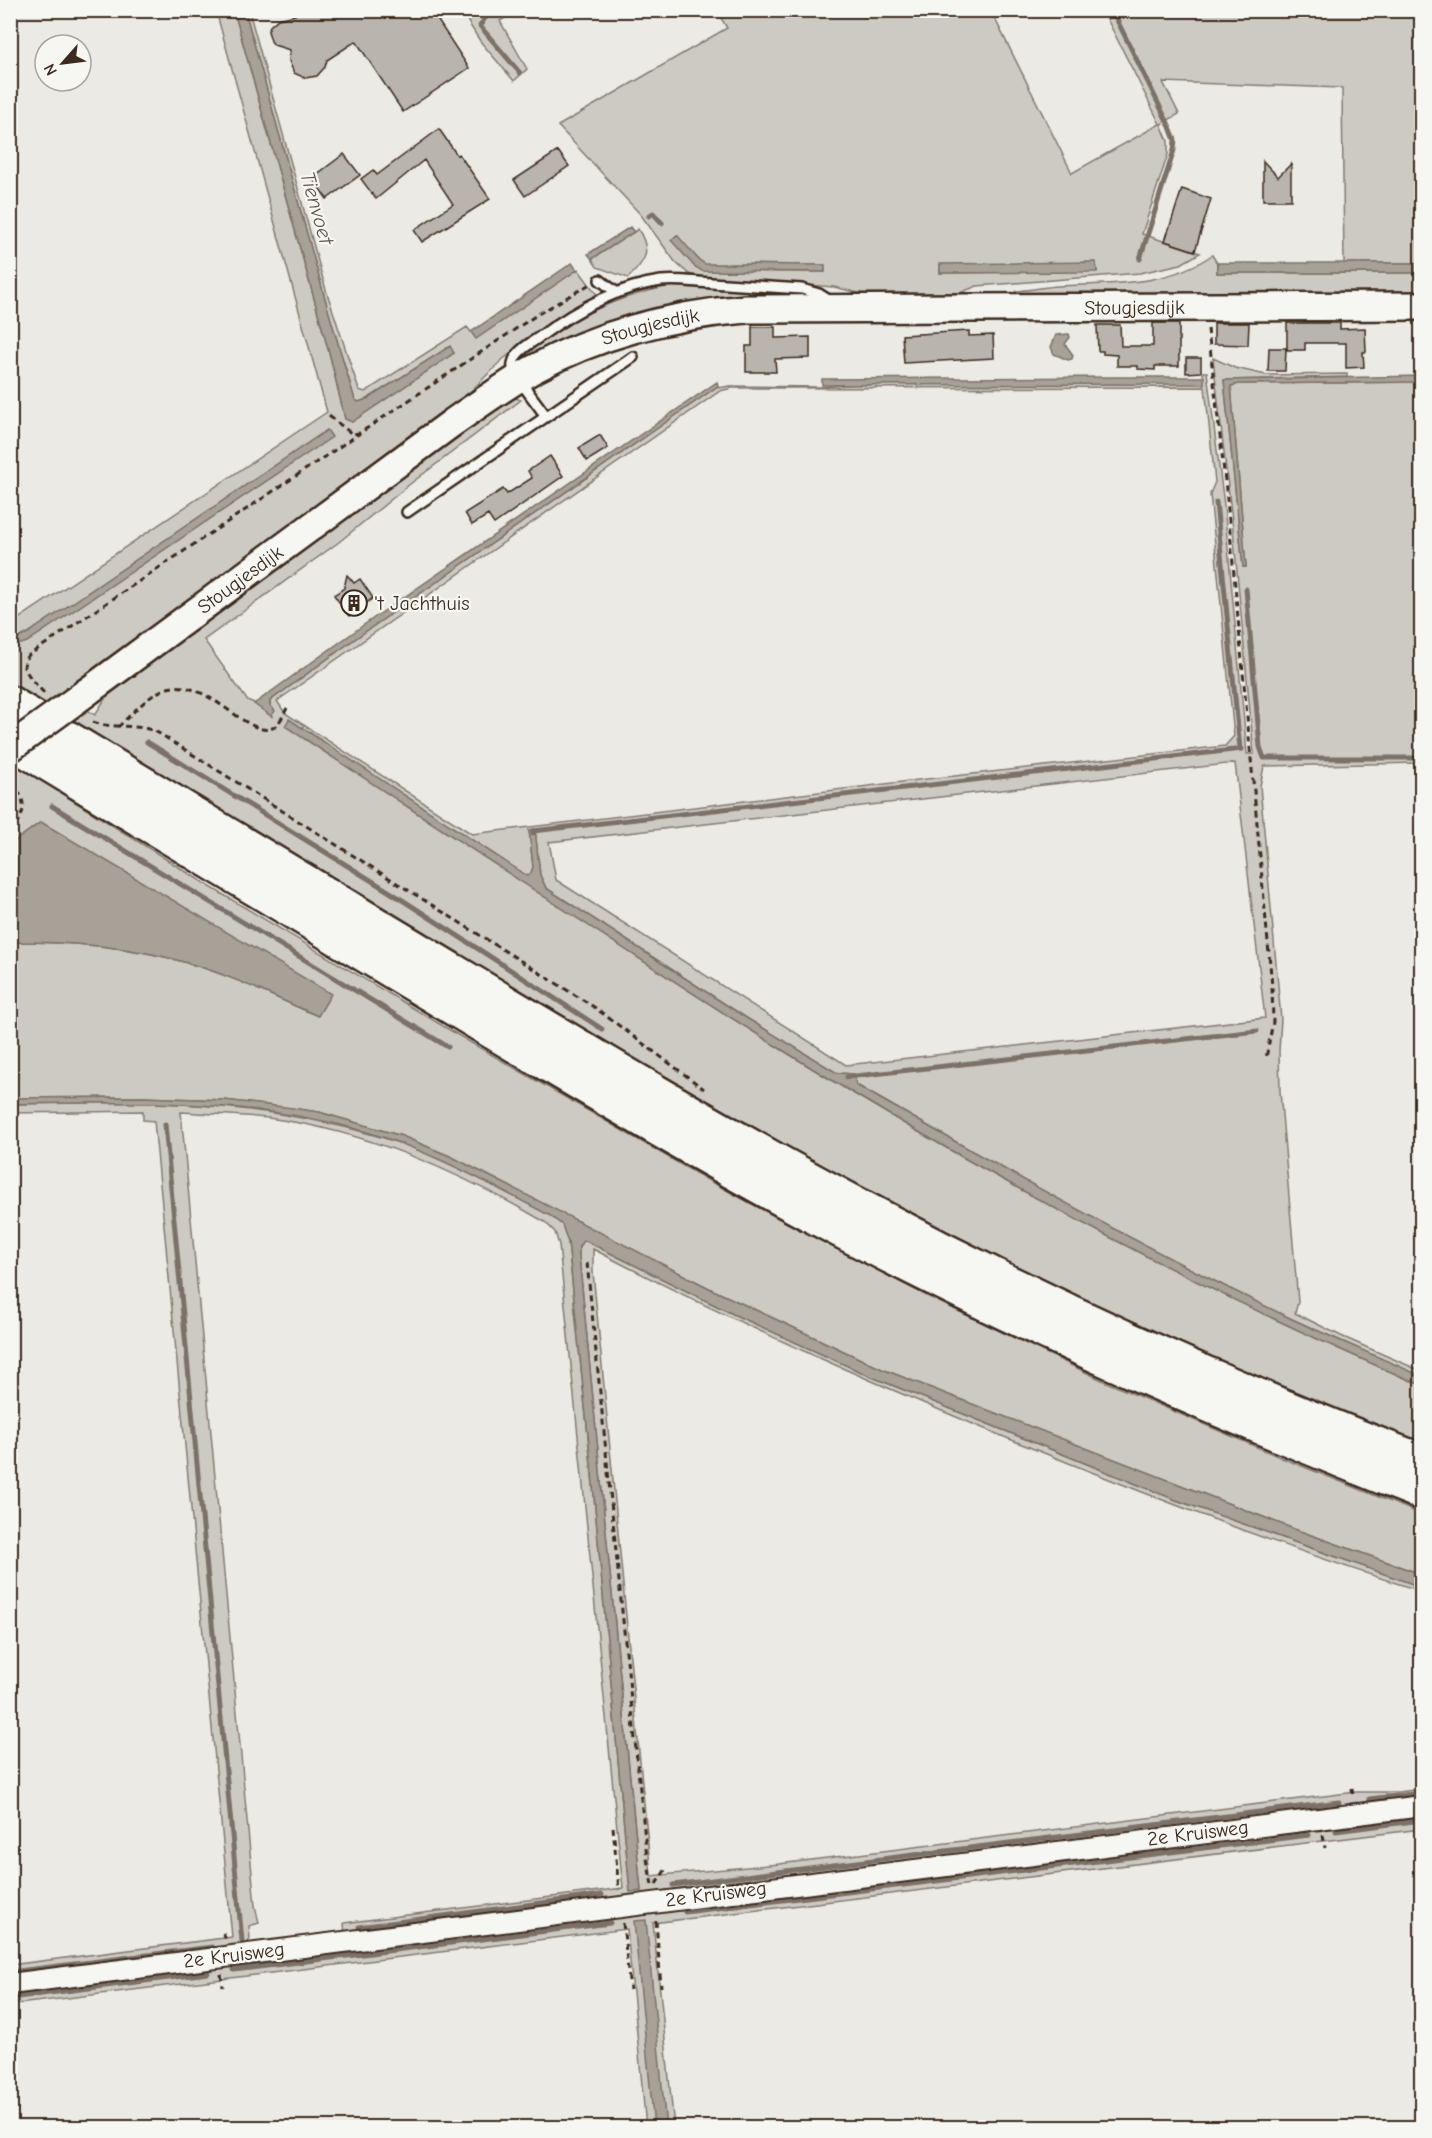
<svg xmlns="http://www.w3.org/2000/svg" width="1432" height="2138" font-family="'Comic Neue',sans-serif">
	<rect width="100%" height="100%" fill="#ebeae5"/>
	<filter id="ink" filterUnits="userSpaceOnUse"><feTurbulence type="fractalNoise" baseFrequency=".0167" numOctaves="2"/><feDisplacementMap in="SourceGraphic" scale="12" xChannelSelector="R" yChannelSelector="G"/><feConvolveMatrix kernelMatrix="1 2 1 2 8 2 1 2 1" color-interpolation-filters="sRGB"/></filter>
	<g filter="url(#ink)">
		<path fill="#cdcac4" stroke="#847a71" stroke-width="1.5" fill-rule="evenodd" d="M 464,10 L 517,11 L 500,21 L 527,69 L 514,81 L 480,41 L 462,12 Z
			M 216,11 L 234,11 L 330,356 L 345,419 L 352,422 L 454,353 L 449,347 L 369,398 L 359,402 L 355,400 L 331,320 L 245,11 L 249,11 L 326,290 L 359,390 L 365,392 L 467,327 L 476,338 L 578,269 L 598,296 L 569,312 L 523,344 L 502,360 L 464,398 L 413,433 L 61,693 L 95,715 L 105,699 L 102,695 L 469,426 L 513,397 L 521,400 L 410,484 L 339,542 L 204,640 L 247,700 L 254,703 L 272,716 L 270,701 L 352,641 L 718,386 L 719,388 L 729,386 L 820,387 L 857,384 L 1204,383 L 1203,372 L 1207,372 L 1224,505 L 1247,754 L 1254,754 L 1233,529 L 1213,358 L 1235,368 L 1266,375 L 1347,374 L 1347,377 L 1224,380 L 1243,567 L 1246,567 L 1231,386 L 1239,384 L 1421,382 L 1421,763 L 1264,766 L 1260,786 L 1281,1019 L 1279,1051 L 1280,1091 L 1298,1302 L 1295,1313 L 1341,1336 L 1421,1371 L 1421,1376 C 1379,1357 1335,1339 1292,1319 C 1143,1248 998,1167 855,1084 L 854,1074 L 837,1073 L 748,1019 L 546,888 L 540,875 L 535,829 L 529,830 L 533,867 L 531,873 L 527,876 L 289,720 C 452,833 615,946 784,1051 C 986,1177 1202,1291 1421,1385 L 1421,1443 C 1188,1352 961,1247 743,1124 C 659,1077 576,1026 493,976 C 332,879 172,780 11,683 L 11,644 L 14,645 L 331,436 L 327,430 L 25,636 L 19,638 L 11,636 L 10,618 L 15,621 L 327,412 ZM 1205,387 L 1215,482 L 1210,494 L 1234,736 L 1225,746 L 918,780 L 472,834 L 285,713 L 277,701 L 720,391 L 732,388 ZM 1235,763 L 1265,1018 L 846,1065 L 556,880 L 549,842 Z
			M 717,11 L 991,11 L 1072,173 L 1160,124 L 1103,11 L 1421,11 L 1421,263 L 1344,263 L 1342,88 L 1163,82 L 1179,114 L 1161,124 L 1168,141 L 1168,154 L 1142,234 L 1200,253 L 1181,264 L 1140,273 L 977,286 L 955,295 L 871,296 L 834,287 L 700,277 L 689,274 L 676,263 L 641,215 L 558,126 L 727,28 ZM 676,236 L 699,260 L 705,264 L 824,265 L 825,272 L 705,271 L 694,266 L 672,240 ZM 1096,263 L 1097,271 L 940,273 L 940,265 Z
			M 638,229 C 652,251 646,261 628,278 L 597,267 L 592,259 Z
			M 1212,255 L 1217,263 L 1217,273 L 1421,273 L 1421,294 L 1016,295 L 1016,291 C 1030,290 1044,287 1058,286 C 1111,283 1166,287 1212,255 Z
			M 670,286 L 803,294 L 803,297 L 526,359 L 524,356 C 570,318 611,298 670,286 Z
			M 10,761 L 212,888 L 468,1041 L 704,1178 L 785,1222 L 929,1297 L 1106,1382 L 1282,1458 L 1421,1514 L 1421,1574 L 1294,1529 L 882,1369 L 713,1290 L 452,1157 L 402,1136 L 319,1112 L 224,1100 L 142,1097 L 11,1098 L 11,942 C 71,942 132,946 191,964 C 235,977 276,998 318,1016 L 41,822 L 11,844 Z
			M 146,1102 C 240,1106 325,1116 414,1148 C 461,1166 504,1192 549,1215 L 562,1224 L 568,1242 L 592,1474 L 630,1891 L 641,1890 L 579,1256 L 579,1246 L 584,1240 L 735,1315 L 872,1377 L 1176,1500 L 1421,1587 L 1421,1591 C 1277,1546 1137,1491 997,1434 C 860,1377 724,1318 593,1249 L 593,1272 L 651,1876 L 779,1864 L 1356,1792 L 1398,1792 L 1421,1789 L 1421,1801 L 1358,1806 L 1357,1802 L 1350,1803 L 1349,1807 L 673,1895 L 660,1892 L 649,1893 L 640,1897 L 345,1937 L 344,1923 L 623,1888 L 559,1245 L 555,1232 L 545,1222 C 459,1172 368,1131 268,1118 C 239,1115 210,1114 181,1112 L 255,1906 L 259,1923 L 249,1926 L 250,1939 L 245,1947 L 11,1980 L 10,1965 L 232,1937 L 154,1121 L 143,1120 L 143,1111 L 11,1113 L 11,1104 Z
			M 1421,1809 L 1421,1829 L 653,1923 L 674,2127 L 646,2127 L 627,1929 L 11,2005 L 10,1988 L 1317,1826 L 1319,1831 L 1325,1830 L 1326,1825 Z"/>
		<path fill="#a8a198" stroke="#7c7167" stroke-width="1.5" d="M 234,11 L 245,11 L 331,320 L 355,400 L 359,402 L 369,398 L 450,346 L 454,353 L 352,422 L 345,419 L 330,356 Z
			M 630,227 L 634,232 L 592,259 L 588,254 Z
			M 677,235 L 699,260 L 705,264 L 825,265 L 825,272 L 702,271 L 694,266 L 671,240 Z
			M 1096,262 L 1097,272 L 940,273 L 940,264 Z
			M 572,263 L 577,270 L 476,339 L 471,332 Z
			M 1217,263 L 1421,263 L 1422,273 L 1217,273 Z
			M 1069,334 L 1070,337 L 1065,344 L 1073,355 L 1072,359 L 1068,360 L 1054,354 L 1051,347 L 1056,335 Z
			M 1421,376 L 1421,382 L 1239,384 L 1231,386 L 1246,567 L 1243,567 L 1224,380 Z
			M 1114,377 L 1204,377 L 1204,384 L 822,385 L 822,379 L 829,379 Z
			M 717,382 L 718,386 L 352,641 L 270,701 L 270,705 L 275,711 L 271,716 L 254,704 L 365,624 Z
			M 327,430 L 332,437 L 27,642 L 18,645 L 11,644 L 11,636 L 19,638 L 28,633 Z
			M 289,719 L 527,876 L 531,873 L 533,867 L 529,830 L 535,829 L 540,875 L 546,888 L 748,1019 L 837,1073 L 854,1074 L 856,1085 C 999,1167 1143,1248 1292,1319 C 1335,1339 1379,1357 1421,1376 L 1421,1385 C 1201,1291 987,1177 784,1051 C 616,946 451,835 285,726 Z
			M 41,822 L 331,994 L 318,1016 C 276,998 235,977 191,964 C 133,946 71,942 11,942 L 11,844 Z
			M 142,1097 L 224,1100 L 293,1108 L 319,1112 L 402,1136 L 452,1157 L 713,1290 L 882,1369 L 1294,1529 L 1421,1574 L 1421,1587 L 1176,1500 L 872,1377 L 735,1315 L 584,1240 L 579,1246 L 579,1256 L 641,1891 L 630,1892 L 592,1474 L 568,1242 L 562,1225 L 549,1215 C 489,1184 431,1151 367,1132 C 251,1098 130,1102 11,1104 L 11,1098 Z
			M 646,1920 L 666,2127 L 654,2127 L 634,1921 Z"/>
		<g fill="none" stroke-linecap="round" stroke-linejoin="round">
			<path stroke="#7c7167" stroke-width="5" d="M 497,10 L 485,18 L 480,26 L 520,73
				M 1112,10 L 1170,127 L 1175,140 L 1174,150 L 1140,259
				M 649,216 L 653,213 L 662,223
				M 1216,502 L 1240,749
				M 1246,589 L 1260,747 L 1264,758 L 1422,758
				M 147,742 L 390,892 L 602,1029
				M 52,806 L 448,1047
				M 533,833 L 533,831 L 1242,749
				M 847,1077 L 1257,1031
				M 165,1124 L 242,1941
				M 1369,1799 L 1422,1793
				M 1336,1831 L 1422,1820
				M 673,1885 L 1339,1802
				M 685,1912 L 1309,1835
				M 359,1927 L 602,1895
				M 234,1970 L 610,1923
				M 10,1972 L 212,1947
				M 10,1998 L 208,1973"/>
		</g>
		<path fill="#bab4ae" stroke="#3b2a1e" stroke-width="1.5" d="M 292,10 L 431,10 L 469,68 L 403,112 L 356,41 L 327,60 L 325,67 L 317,76 L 305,78 L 294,73 L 289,61 L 290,50 L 274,45 L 271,41 L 268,31 L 270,26 L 278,19 L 295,15 Z
			M 439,129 L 457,155 L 459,154 L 490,199 L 422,242 L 414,230 L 453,204 L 424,160 L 376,199 L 361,179 L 373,170 L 377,175 Z
			M 558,151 L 569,166 L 525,196 L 514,180 Z
			M 344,154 L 360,175 L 327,199 L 312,178 Z
			M 1263,161 L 1278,177 L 1291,164 L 1291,200 L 1263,200 Z
			M 1182,189 L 1211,199 L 1195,251 L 1165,241 Z
			M 1153,323 L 1179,323 L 1179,366 L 1155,366 L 1155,370 L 1138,369 L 1138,366 L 1117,366 L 1117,355 L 1103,354 L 1103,351 L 1098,351 L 1097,325 L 1120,325 L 1121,346 L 1153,346 Z
			M 1214,323 L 1249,323 L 1248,345 L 1214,344 Z
			M 1287,323 L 1340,323 L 1340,329 L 1365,328 L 1366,352 L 1363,352 L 1364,367 L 1346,368 L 1346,343 L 1305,343 L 1305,350 L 1287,350 Z
			M 752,327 L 775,327 L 775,338 L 810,337 L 810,358 L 775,359 L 776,372 L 746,372 L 746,346 L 752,346 Z
			M 969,331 L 969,336 L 993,335 L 994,358 L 904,363 L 902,335 Z
			M 1269,348 L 1286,348 L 1285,371 L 1268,371 Z
			M 1186,358 L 1201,358 L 1201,372 L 1186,373 Z
			M 600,435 L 608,448 L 587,461 L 579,448 Z
			M 550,456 L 563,476 L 494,524 L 488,515 L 472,525 L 465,513 L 503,489 L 507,494 L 532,478 L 528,471 Z
			M 347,575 L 354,583 L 360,579 L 373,598 L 349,616 L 334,595 L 344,588 Z"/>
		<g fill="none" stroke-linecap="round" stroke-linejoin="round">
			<g stroke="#3b2a1e" stroke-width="14">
				<path id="lane" d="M 600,280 L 617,293
					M 546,416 L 514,373 C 508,356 526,346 538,338 C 573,312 616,287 661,281 C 677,279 694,282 711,283 C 741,285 771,287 802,289 L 819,294 L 830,301
					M 407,512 L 633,357"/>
			</g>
			<g stroke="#3b2a1e" stroke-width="24">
				<path id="street" d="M 10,1984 L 1422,1806"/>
			</g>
			<g stroke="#3b2a1e" stroke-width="32">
				<g id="secondary">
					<path id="s1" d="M 87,692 L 452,423 C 478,405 504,386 532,370 C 598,334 672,315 746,309 L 1422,306"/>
				</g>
			</g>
			<g stroke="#3b2a1e" stroke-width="38">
				<path id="highway" d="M 10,703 C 158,792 305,881 452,970 C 588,1052 724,1134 864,1208 C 1043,1304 1231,1389 1422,1461
					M 10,741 C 169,836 327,933 486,1028 C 611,1102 735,1176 864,1243 C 1045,1337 1232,1418 1422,1493"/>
			</g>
			<path stroke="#3b2a1e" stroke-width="3" stroke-dasharray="6 4.5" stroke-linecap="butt" d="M 1208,329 L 1227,499 L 1272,986 L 1273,1022 L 1266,1058
				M 329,416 L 352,434 L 360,433 L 538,314 L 590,284
				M 44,693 L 32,680 L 24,668 L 25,659 L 29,655 L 360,433
				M 93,722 C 116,730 140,722 160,734 L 594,1007 L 704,1089
				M 118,727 C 132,714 147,696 165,689 C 204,673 251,743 274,727 C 280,723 284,714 287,708
				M 10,783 C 27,796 28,816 10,828
				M 587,1263 L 647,1859 L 652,1885
				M 1352,1788 L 1353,1797
				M 613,1827 L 619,1890
				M 1323,1835 L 1325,1848
				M 656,1884 L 666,1869
				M 656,1921 L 661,1987
				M 623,1923 L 630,1990
				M 223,1933 L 226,1940
				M 221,1974 L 223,1987"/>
			<use href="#lane" stroke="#f6f6f2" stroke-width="9"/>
			<use href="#street" stroke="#f6f6f2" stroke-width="20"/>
			<use href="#secondary" stroke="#f6f6f2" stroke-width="27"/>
			<use href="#highway" stroke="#f6f6f2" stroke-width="33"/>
			<g stroke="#3b2a1e" stroke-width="32" stroke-linecap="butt">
				<path id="secondary-bridge" d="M 10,748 L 87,692"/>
			</g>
			<use href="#secondary-bridge" stroke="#f6f6f2" stroke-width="27"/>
		</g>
	</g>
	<defs>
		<g id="building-ring" transform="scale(1.35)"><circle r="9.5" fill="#f6f6f2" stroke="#3b2a1e" stroke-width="1.5"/><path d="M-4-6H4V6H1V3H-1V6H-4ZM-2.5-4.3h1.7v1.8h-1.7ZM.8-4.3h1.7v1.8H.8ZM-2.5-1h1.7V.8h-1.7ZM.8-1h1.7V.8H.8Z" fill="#3b2a1e"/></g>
	</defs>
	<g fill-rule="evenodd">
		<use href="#building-ring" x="354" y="603"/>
	</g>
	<g text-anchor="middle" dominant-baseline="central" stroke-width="4.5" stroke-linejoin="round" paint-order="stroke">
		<g font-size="20" fill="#3b2a1e" stroke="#f6f6f2">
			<text stroke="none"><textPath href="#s1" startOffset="1162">Stougjesdijk</textPath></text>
			<text stroke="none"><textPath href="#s1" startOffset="676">Stougjesdijk</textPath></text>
			<text stroke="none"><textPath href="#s1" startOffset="190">Stougjesdijk</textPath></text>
			<text transform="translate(1198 1833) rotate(-7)">2e Kruisweg</text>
			<text transform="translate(716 1894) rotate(-7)">2e Kruisweg</text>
			<text transform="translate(234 1955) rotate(-7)">2e Kruisweg</text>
		</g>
		<g font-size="20" fill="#3b2a1e" stroke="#f6f6f2" text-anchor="start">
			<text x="374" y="603">'t Jachthuis</text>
		</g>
		<g font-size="21" font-style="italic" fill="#615449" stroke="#f6f6f2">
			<text transform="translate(317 208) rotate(74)">Tienvoet</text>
		</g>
	</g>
	<rect width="1432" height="2138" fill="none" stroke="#f6f6f2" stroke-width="36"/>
	<rect x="18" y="18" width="1396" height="2102" fill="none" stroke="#3b2a1e" stroke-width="2" filter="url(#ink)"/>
	<g transform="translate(63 63) rotate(242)"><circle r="28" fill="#f6f6f2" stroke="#aba49d" stroke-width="1.5"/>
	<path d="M0-4.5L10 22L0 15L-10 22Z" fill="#3b2a1e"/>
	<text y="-9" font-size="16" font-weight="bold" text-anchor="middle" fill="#3b2a1e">N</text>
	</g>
</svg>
